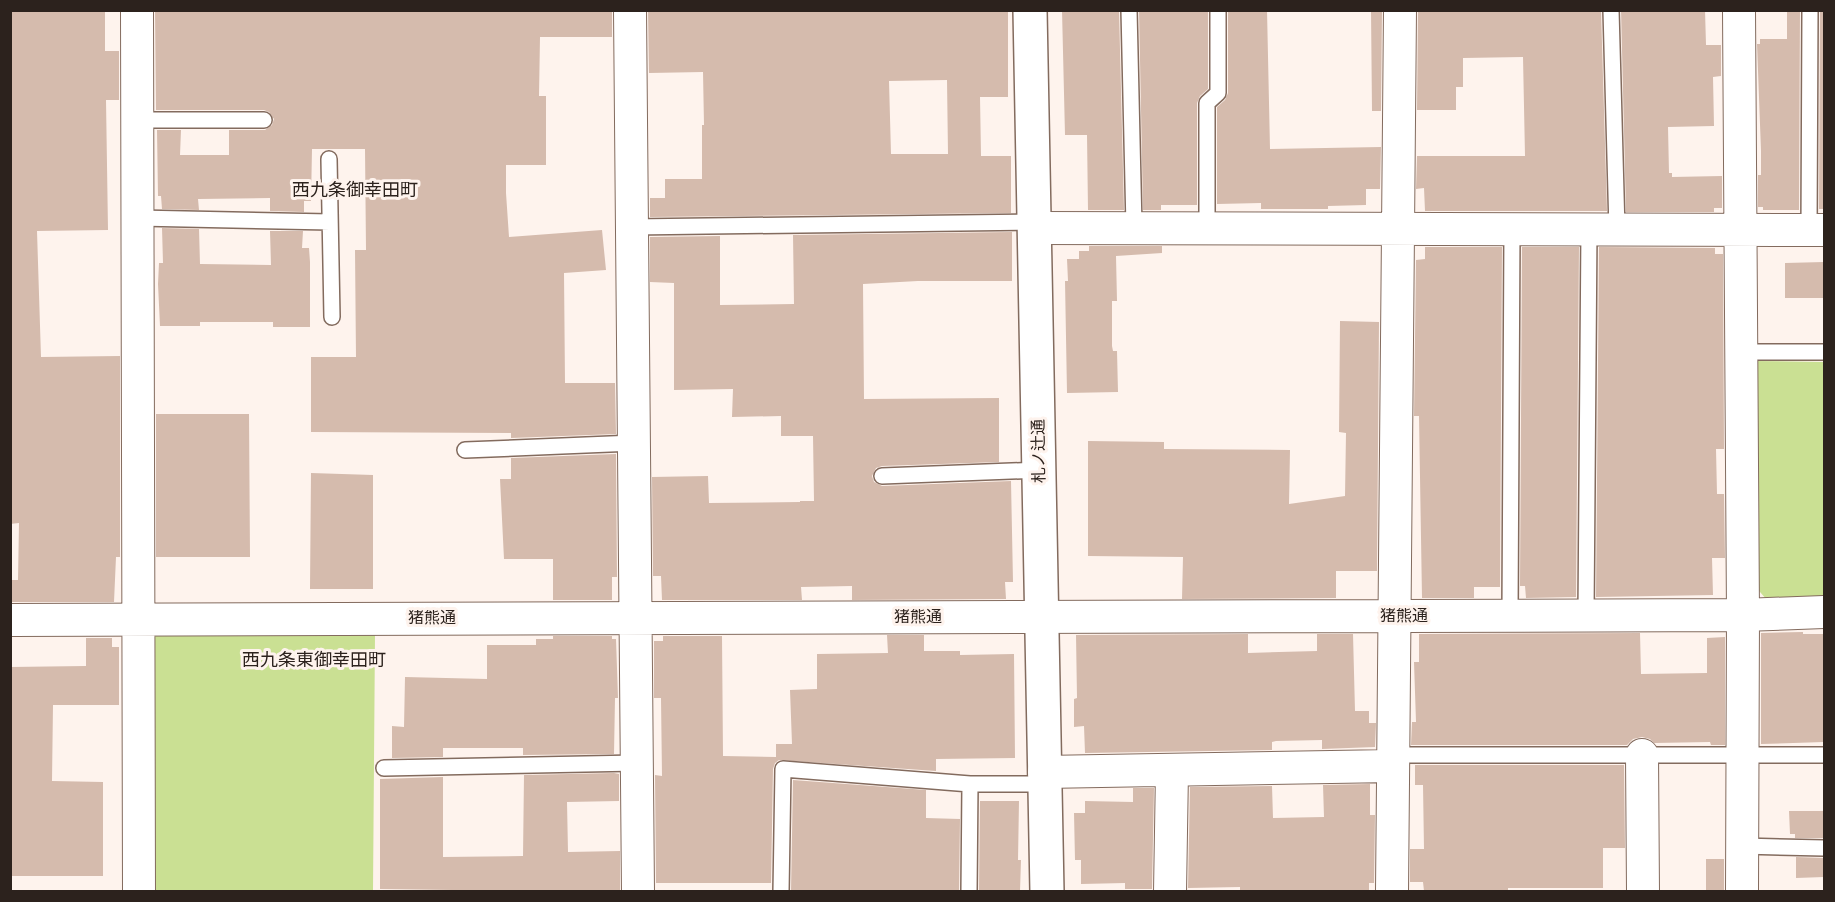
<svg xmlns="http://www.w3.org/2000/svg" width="1835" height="902" font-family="'Nunito Sans','Noto Sans JP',sans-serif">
	<rect width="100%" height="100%" fill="#fef3ed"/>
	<path fill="#cae093" d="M 1754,361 L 1824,362 L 1824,600 L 1767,600 L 1753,584 Z
		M 158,630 L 375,634 L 373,891 L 147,891 L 145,644 Z"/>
	<path fill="#d5bbad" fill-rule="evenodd" d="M 10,10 L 105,11 L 105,51 L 119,51 L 119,100 L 106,100 L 108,230 L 37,231 L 41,357 L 120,356 L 120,557 L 116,557 L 114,602 L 10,602 L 10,580 L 18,580 L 19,523 L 10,524 Z
		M 155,10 L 612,10 L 612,37 L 540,37 L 539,96 L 546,96 L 546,165 L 506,165 L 506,193 L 509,237 L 602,230 L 606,270 L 564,273 L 565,383 L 615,383 L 616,434 L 511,438 L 511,433 L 311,432 L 311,357 L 356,357 L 355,250 L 366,250 L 365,149 L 312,149 L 311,201 L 304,201 L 304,212 L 270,211 L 270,198 L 198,199 L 199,210 L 162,209 L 161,196 L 158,196 L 157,130 L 181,130 L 180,155 L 229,155 L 229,130 L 265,130 L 272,125 L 274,119 L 269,112 L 264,110 L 156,110 Z
		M 648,10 L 1008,10 L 1008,97 L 980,97 L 981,156 L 1011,156 L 1011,213 L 650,217 L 650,198 L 665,198 L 665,179 L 702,179 L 702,125 L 704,125 L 703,72 L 649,73 ZM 947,80 L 948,154 L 891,154 L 889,81 Z
		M 1062,10 L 1119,10 L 1124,210 L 1088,210 L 1087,135 L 1065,135 Z
		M 1139,10 L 1208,10 L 1208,89 L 1200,96 L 1197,103 L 1197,205 L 1161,205 L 1161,210 L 1143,210 Z
		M 1228,10 L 1267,10 L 1270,149 L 1381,147 L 1380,189 L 1366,189 L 1366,205 L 1328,206 L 1328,209 L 1261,209 L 1261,203 L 1217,204 L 1217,107 L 1225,100 L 1228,93 Z
		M 1371,10 L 1382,10 L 1381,111 L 1372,111 Z
		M 1418,10 L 1601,10 L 1607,211 L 1425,211 L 1424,188 L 1416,189 L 1417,156 L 1525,156 L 1523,57 L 1463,58 L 1463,87 L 1456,87 L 1456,110 L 1417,110 Z
		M 1621,10 L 1705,10 L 1706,45 L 1721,45 L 1721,76 L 1713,77 L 1714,126 L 1668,127 L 1669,173 L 1672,173 L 1672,177 L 1722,176 L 1722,208 L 1714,208 L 1714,212 L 1626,212 Z
		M 1787,10 L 1800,10 L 1799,210 L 1763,210 L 1763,207 L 1758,207 L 1758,175 L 1761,175 L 1761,151 L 1757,44 L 1760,44 L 1760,39 L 1787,39 Z
		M 1820,10 L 1824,10 L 1824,209 L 1819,209 Z
		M 162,228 L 199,229 L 200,264 L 271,265 L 270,231 L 303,231 L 302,248 L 309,248 L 310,262 L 310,327 L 273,327 L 273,322 L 200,322 L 200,326 L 160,326 L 158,284 L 159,263 L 163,263 Z
		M 1012,232 L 1012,281 L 918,281 L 863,284 L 864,399 L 999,398 L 999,462 L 882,466 L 876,468 L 872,476 L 874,482 L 882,486 L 1011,481 L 1013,582 L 1005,582 L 1006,599 L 852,600 L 852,586 L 801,587 L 802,600 L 662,600 L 661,576 L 653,576 L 652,477 L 708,476 L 709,503 L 800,502 L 800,501 L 814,501 L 813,436 L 781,436 L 781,416 L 732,417 L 733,389 L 674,390 L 674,283 L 650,282 L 650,237 L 720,236 L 720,305 L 794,304 L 793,235 Z
		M 1089,246 L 1162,246 L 1162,253 L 1116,256 L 1117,301 L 1112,301 L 1112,346 L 1113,351 L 1117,351 L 1118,392 L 1067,393 L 1065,281 L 1068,281 L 1067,259 L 1079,259 L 1079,251 L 1089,251 Z
		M 1425,247 L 1502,247 L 1500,587 L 1474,587 L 1474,598 L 1422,598 L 1419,416 L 1414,416 L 1416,260 L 1425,259 Z
		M 1522,247 L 1579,247 L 1576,597 L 1526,598 L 1525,586 L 1520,586 Z
		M 1599,247 L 1715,248 L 1715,254 L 1723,254 L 1724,449 L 1716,449 L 1717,494 L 1724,494 L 1725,558 L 1712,558 L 1713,595 L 1596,597 Z
		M 1824,262 L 1824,298 L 1785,298 L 1785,263 Z
		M 1340,321 L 1379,322 L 1377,571 L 1336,571 L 1336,598 L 1182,599 L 1183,557 L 1088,556 L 1088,441 L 1164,442 L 1164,449 L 1290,450 L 1289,504 L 1345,496 L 1346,433 L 1339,432 Z
		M 156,414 L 249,414 L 250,557 L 156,557 Z
		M 616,454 L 617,577 L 612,577 L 612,600 L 553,600 L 553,559 L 504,559 L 500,479 L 511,479 L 511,458 Z
		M 311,473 L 373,475 L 373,589 L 310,589 Z
		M 1803,632 L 1803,634 L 1824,634 L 1824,742 L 1761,744 L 1761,633 Z
		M 1640,633 L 1641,674 L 1707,673 L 1707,638 L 1725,637 L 1725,745 L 1711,745 L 1710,742 L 1654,743 L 1650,739 L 1642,737 L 1633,739 L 1627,745 L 1411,745 L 1412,722 L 1416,722 L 1414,662 L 1419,662 L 1419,634 Z
		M 1248,634 L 1248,653 L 1317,651 L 1317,634 L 1353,634 L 1355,711 L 1369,711 L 1369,723 L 1376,723 L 1375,747 L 1322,749 L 1322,740 L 1276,741 L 1272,742 L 1272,750 L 1085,753 L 1084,726 L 1074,727 L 1074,699 L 1077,698 L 1076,635 Z
		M 887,635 L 924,635 L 924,651 L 960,651 L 960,655 L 1014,654 L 1015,758 L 936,759 L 936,771 L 779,760 L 775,763 L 773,769 L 771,883 L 656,883 L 655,775 L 662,776 L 661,698 L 654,698 L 654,641 L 663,641 L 663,636 L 722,636 L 723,756 L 776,757 L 776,744 L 792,744 L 790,690 L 817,689 L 817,654 L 888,653 Z
		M 553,636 L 612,636 L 612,639 L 616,639 L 618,698 L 615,698 L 614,754 L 523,755 L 523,748 L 443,748 L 443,757 L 392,758 L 392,726 L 404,727 L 405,677 L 487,679 L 487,645 L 536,645 L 536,639 L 553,639 Z
		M 86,638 L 112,638 L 112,647 L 119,647 L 119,705 L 53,705 L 52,781 L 103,782 L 103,876 L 10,876 L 10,667 L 86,666 Z
		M 1415,765 L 1624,765 L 1625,848 L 1603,848 L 1603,888 L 1508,888 L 1508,891 L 1424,891 L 1423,882 L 1410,882 L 1410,849 L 1424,849 L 1423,785 L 1415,785 Z
		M 614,773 L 619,774 L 619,801 L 567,802 L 568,852 L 620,851 L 620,891 L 452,891 L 452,890 L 380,889 L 380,779 L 443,777 L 443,857 L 523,856 L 524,775 Z
		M 793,780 L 926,790 L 926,818 L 960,819 L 959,891 L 791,891 Z
		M 1370,784 L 1370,815 L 1375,815 L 1374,883 L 1369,883 L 1369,891 L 1240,891 L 1240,887 L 1188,888 L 1190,787 L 1272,786 L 1273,818 L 1324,817 L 1323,785 Z
		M 1133,788 L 1154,788 L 1152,889 L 1125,889 L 1125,883 L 1081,884 L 1081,860 L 1075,860 L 1074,813 L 1085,813 L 1085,801 L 1133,802 Z
		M 980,801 L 1019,801 L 1018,860 L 1021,860 L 1020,891 L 979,891 Z
		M 1789,811 L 1824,811 L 1824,838 L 1795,838 L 1795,834 L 1790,834 Z
		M 1796,857 L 1824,858 L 1824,877 L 1796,878 Z
		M 1706,859 L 1724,859 L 1724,891 L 1706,891 Z"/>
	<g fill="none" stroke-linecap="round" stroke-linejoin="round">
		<g stroke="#836b5e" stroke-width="18">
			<path id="service" d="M 1129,10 L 1134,227
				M 1611,10 L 1617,230
				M 137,120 L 264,120
				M 329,159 L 332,317
				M 138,218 L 330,222
				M 632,227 L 1034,222
				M 1207,228 L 1207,103 L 1218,93 L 1218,10
				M 1809,230 L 1810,10
				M 1741,352 L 1824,352
				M 465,450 L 634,443
				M 882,476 L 1040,470
				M 1510,615 L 1512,229
				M 1586,615 L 1589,229
				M 1392,755 L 1824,755
				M 384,768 L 637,763
				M 1742,846 L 1824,848
				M 781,892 L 783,769 L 970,784 L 1044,784
				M 969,892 L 970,784"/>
		</g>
		<g stroke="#836b5e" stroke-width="34">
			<path id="minor" d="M 137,10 L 139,892
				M 630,10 L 638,892
				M 1739,10 L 1743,615 L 1742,892
				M 1034,228 L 1824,230
				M 10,620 L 1743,615 L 1824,612
				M 1642,755 L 1643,892
				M 1044,772 L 1392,766
				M 1170,892 L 1172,771
				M 1392,892 L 1400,10"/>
		</g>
		<g stroke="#836b5e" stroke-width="36">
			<path id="tertiary" d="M 1030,10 L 1047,892"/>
		</g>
		<use href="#service" stroke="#fff" stroke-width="15"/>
		<use href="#minor" stroke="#fff" stroke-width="32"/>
		<use href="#tertiary" stroke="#fff" stroke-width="33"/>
	</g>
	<g text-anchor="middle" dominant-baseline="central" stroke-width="6" stroke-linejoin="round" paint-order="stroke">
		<g font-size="16" fill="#2c221d" stroke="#fef3ed">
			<text transform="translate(1039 451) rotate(-91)">札ノ辻通</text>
			<text x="1404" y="616">猪熊通</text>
			<text x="918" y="617">猪熊通</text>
			<text x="432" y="618">猪熊通</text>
		</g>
		<g font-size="18" fill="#2c221d" stroke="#fef3ed">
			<text x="355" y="190">西九条御幸田町</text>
			<text x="314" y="660">西九条東御幸田町</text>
		</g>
	</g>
	<rect width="1835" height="902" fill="none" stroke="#2c221d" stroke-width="24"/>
</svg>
